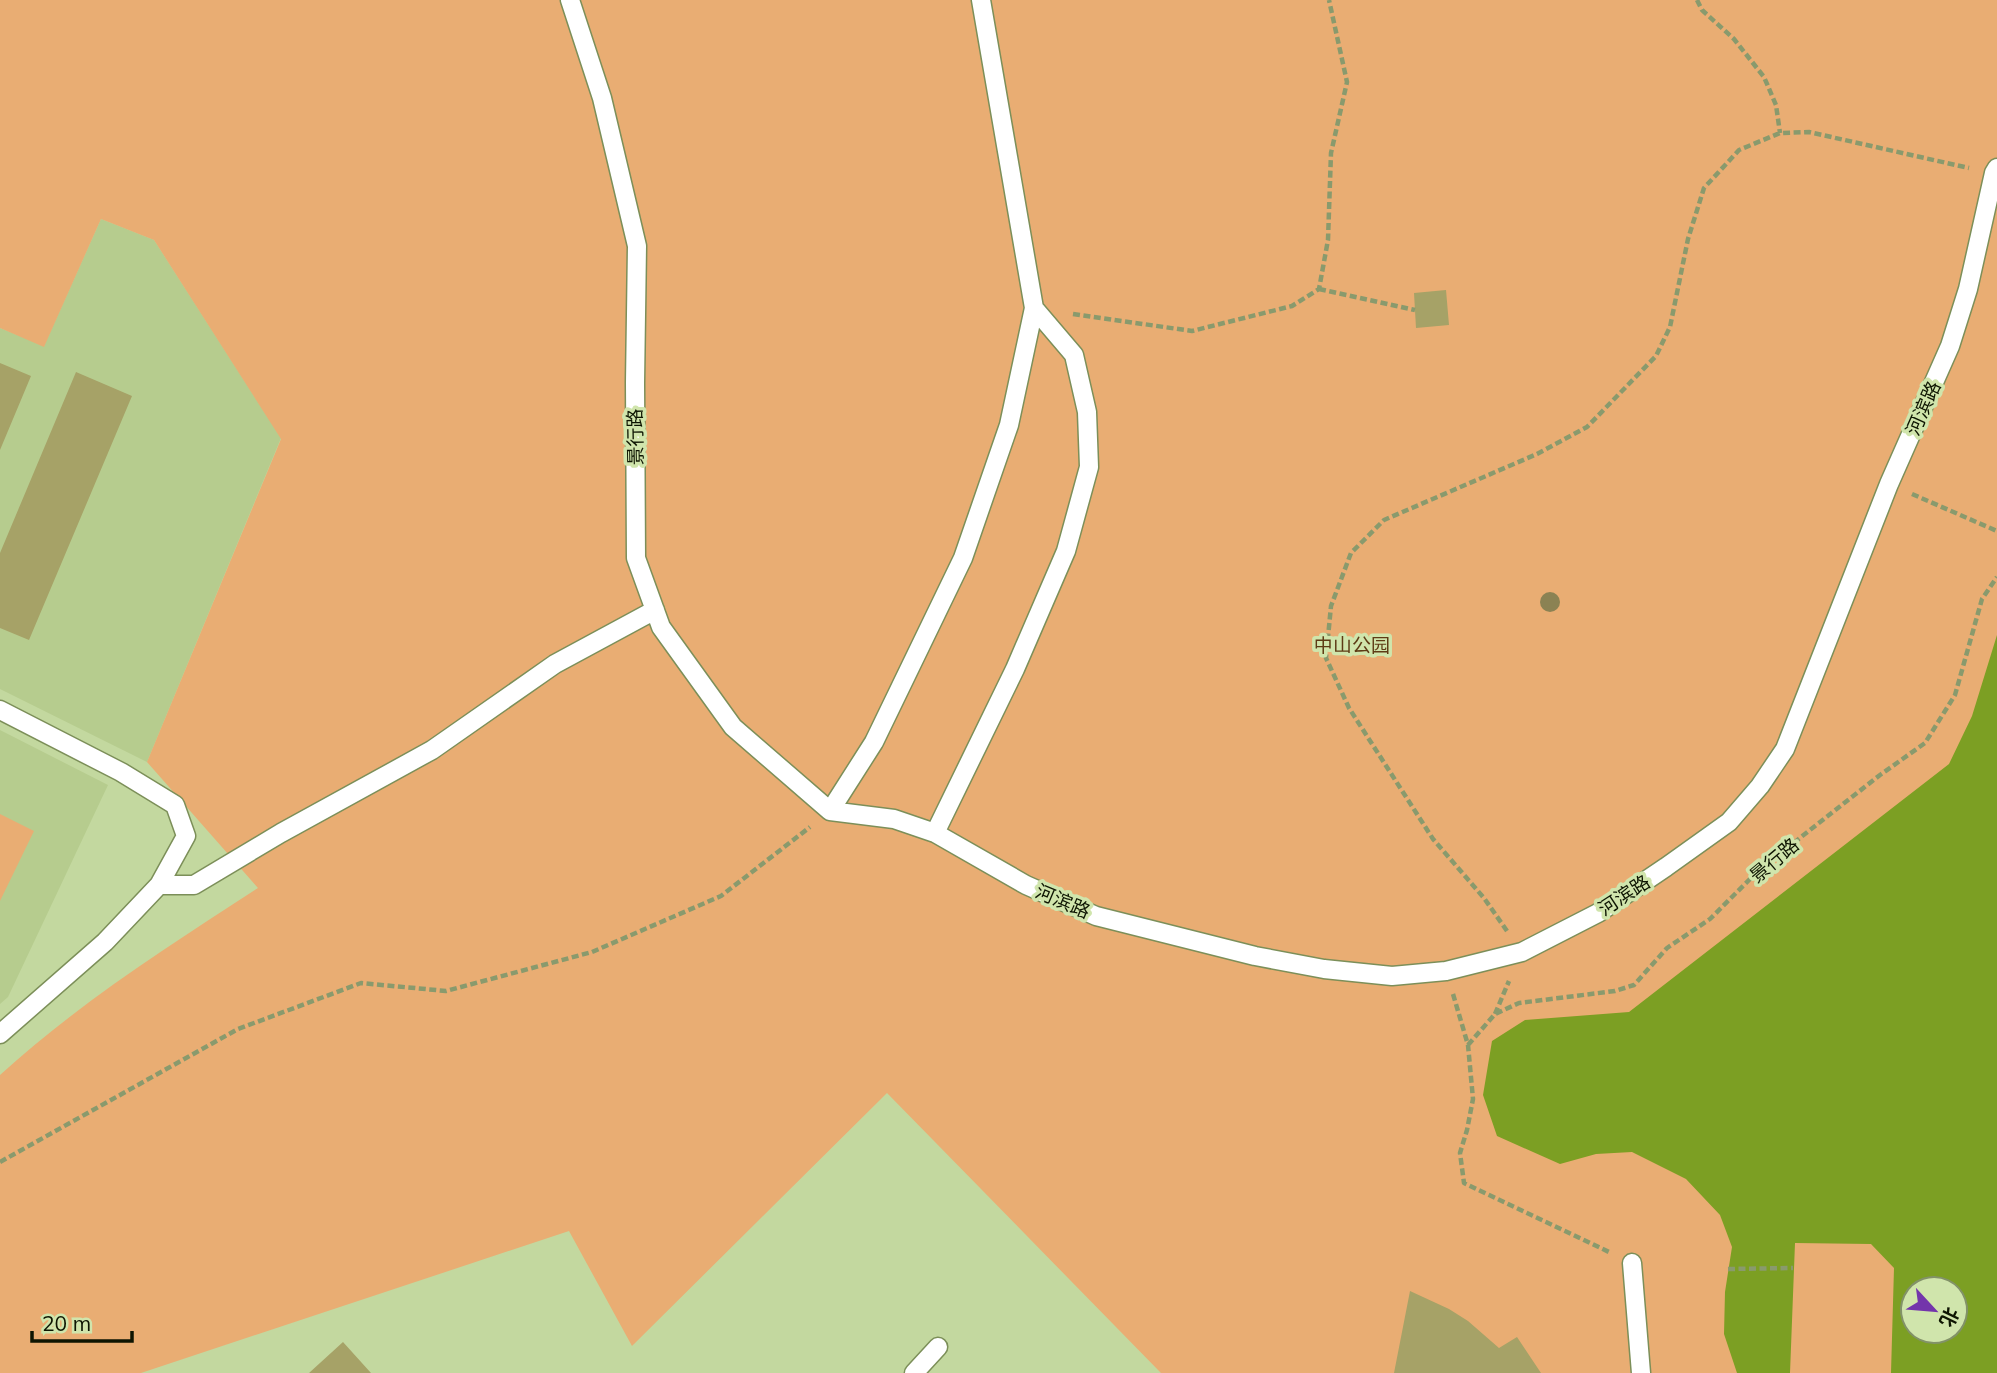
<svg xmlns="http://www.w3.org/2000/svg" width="1997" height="1373" font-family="Mulish,'Noto Sans SC',sans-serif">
	<rect width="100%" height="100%" fill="#c3d89f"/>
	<path fill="#b6cc8e" d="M 101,219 L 154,240 L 281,438 L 147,762 L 0,689 L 0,328 L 44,346 Z
		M 0,730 L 108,785 L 8,997 L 0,1004 Z"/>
	<path fill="#e9ad73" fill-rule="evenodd" d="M 0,0 L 1997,0 L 1997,1373 L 1161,1373 L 887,1093 L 632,1346 L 569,1231 L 141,1373 L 0,1373 L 0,1075 C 79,1003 169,946 258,888 L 147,762 L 281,439 L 154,240 L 101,219 L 44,347 L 0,328 ZM 1913,1289 L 1955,1289 L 1955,1331 L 1913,1331 Z
		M 0,814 L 34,831 L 0,901 Z"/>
	<path fill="#7c9f23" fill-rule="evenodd" d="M 1997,635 L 1997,1373 L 1891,1373 L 1894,1268 L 1871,1244 L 1795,1243 L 1790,1373 L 1737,1373 L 1724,1334 L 1725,1292 L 1732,1247 L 1720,1215 L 1686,1179 L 1632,1152 L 1596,1154 L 1560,1164 L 1497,1136 L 1483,1095 L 1492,1041 L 1525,1020 L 1629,1012 L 1949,764 L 1972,716 ZM 1913,1289 L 1955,1289 L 1955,1331 L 1913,1331 Z"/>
	<path fill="#a6a267" d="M 1446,290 L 1449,325 L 1416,328 L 1414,293 Z
		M 0,363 L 31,376 L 0,450 Z
		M 76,372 L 132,396 L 29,640 L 0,628 L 0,553 Z
		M 1410,1291 L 1449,1309 L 1468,1321 L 1499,1348 L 1517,1337 L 1541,1373 L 1394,1373 Z
		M 343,1342 L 371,1373 L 309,1373 Z"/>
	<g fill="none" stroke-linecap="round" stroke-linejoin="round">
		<g stroke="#7c8f59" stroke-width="21">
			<path id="service" d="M 570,0 L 602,98 L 637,246 L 635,383 L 636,558 L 661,627 L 733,727 L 830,811
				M 0,710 L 121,772 L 175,805 L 186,836 L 159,885 L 105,942 L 0,1034
				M 830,811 L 894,819 L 935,833 L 1026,885 L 1096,916 L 1255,956 L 1324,969 L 1392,976 L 1446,971 L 1522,952 L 1598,913 L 1666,867 L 1729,822 L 1760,786 L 1785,749 L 1889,484 L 1950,346 L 1968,289 L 1994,173 L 1997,168
				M 830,811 L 874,742 L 963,558 L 1009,425 L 1034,308 L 981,0
				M 935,833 L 1015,669 L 1066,551 L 1089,467 L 1087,412 L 1074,355 L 1034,308
				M 159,885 L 194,885 L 281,833 L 432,750 L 555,664 L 655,610
				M 1632,1263 L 1641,1373
				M 914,1373 L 938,1347"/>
		</g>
		<path stroke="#899a6d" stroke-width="4.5" stroke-dasharray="7 3.5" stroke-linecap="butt" d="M 1697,0 L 1702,10 L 1734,39 L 1764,77 L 1776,105 L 1780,133
			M 1319,289 L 1415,310
			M 1073,314 L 1192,331 L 1292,306 L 1319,289 L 1328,240 L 1331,153 L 1347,82 L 1329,0
			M 1912,494 L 1997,531
			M 1507,931 L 1484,898 L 1433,839 L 1349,708 L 1326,658 L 1331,606 L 1351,553 L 1384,520 L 1537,454 L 1587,427 L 1656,356 L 1670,327 L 1688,239 L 1704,188 L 1739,150 L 1780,133 L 1809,132 L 1969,168
			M 1453,994 L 1468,1045 L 1473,1099 L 1467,1130 L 1460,1153 L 1464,1183 L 1609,1252
			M 1495,1014 L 1509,981
			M 1468,1045 L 1495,1014 L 1519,1003 L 1615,991 L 1634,985 L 1667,948 L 1710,919 L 1750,879 L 1801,837 L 1880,775 L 1925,743 L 1955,695 L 1982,599 L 1997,577
			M 0,1162 L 238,1029 L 361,983 L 446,991 L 592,952 L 721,896 L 810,827
			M 1728,1269 L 1793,1268"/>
		<use href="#service" stroke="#fff" stroke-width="18"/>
	</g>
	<circle fill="#8b8253" cx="1550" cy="602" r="10"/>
	<g text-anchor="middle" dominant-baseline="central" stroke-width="7" stroke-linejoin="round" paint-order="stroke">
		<g font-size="19" fill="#0e1502" stroke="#d0e5ac">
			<text transform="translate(1923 408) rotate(-66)">河滨路</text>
			<text transform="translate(635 437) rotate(-91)">景行路</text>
			<text transform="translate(1774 860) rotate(-40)">景行路</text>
			<text transform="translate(1624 895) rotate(-33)">河滨路</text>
			<text transform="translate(1063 901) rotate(23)">河滨路</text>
		</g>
		<g font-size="19" fill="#5e3b15" stroke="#d0e5ac">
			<text x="1352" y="645">中山公园</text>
		</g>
	</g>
	<g transform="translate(1934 1310) rotate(116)"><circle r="33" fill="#d0e5ac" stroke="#829268" stroke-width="2"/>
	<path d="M0-5L12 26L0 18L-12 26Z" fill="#7335ab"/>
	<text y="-10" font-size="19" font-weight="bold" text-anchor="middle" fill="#0e1502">北</text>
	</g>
	<path d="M32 1331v10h100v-10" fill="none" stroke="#0e1502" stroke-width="3.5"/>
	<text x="42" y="1331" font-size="21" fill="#0e1502" stroke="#d0e5ac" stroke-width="5" paint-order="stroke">20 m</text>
</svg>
